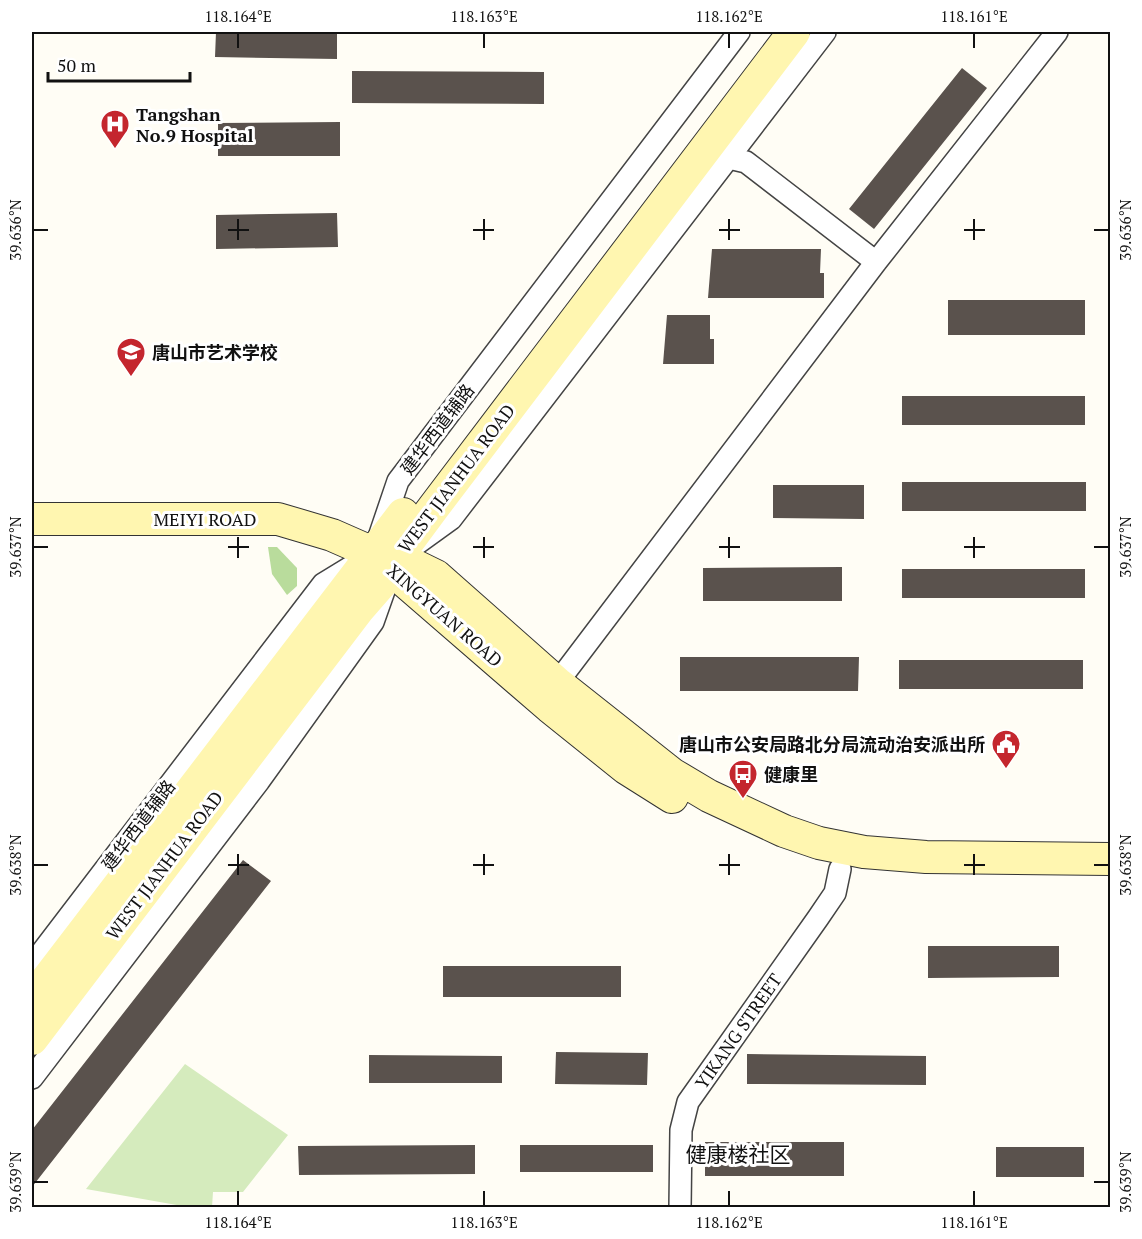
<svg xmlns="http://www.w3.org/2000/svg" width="1142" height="1239" font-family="'PT Serif','Noto Sans SC',serif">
	<rect width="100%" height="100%" fill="#fffdf5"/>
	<path fill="#d5ebbd" d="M 185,1064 L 288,1135 L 243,1192 L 213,1192 L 212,1207 L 188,1207 L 86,1189 Z"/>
	<path fill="#b9dc9c" d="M 268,547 L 277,547 L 297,568 L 297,586 L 287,595 L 272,574 Z"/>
	<path fill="#5a524d" d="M 216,32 L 337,32 L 337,59 L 215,57 Z
		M 962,68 L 987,88 L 874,229 L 849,209 Z
		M 352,71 L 544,72 L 544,104 L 352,103 Z
		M 340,122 L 340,156 L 218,156 L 218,123 Z
		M 337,213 L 338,247 L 216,249 L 216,215 Z
		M 712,249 L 821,249 L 820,273 L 824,273 L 824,298 L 708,298 Z
		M 948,300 L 1085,300 L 1085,335 L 948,335 Z
		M 667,315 L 710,315 L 710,339 L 714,339 L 714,364 L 663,364 Z
		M 902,396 L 1085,396 L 1085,425 L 902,425 Z
		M 902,482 L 1086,482 L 1086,511 L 902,511 Z
		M 773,485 L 864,485 L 864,519 L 773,518 Z
		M 842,567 L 842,601 L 703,601 L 703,568 Z
		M 902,569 L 1085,569 L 1085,598 L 902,598 Z
		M 680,657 L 859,657 L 858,691 L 680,691 Z
		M 899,660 L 1083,660 L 1083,689 L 899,689 Z
		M 243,860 L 271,881 L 32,1187 L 32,1130 Z
		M 928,946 L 1059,946 L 1059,977 L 928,978 Z
		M 443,966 L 621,966 L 621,997 L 443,997 Z
		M 556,1052 L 648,1053 L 647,1085 L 555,1084 Z
		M 747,1054 L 926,1056 L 926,1085 L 747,1084 Z
		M 369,1055 L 502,1056 L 502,1083 L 369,1083 Z
		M 705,1142 L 844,1142 L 844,1176 L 705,1176 Z
		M 475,1145 L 475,1174 L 299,1175 L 298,1146 Z
		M 520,1145 L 653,1145 L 653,1172 L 520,1172 Z
		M 996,1147 L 1084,1147 L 1084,1177 L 996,1177 Z"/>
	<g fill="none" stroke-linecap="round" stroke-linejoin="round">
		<g stroke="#444" stroke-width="24">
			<path id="street" d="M 716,159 L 729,158 L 746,162 L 876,262
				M 380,534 L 398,481 L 739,32
				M 415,545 L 451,519 L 825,32
				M 557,683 L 876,262 L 1057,32
				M 32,965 L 323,584 L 359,562
				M 32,1078 L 259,781 L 373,622 L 385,588
				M 680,1208 L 681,1130 L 688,1102 L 818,918 L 835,893 L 840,869"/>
		</g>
		<g stroke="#333" stroke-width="34">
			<path id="secondary" d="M 32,519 L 278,519 L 332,535 L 373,553 L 397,557 L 436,576 L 557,683 L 672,774 L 709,796 L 784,831 L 819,843 L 864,852 L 926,857 L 1110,859
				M 387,566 L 550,707 L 626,768 L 672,797
				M 32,999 L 403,514
				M 32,1039 L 358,610 L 392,571 L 397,557 L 434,507 L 794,32"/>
		</g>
		<use href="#street" stroke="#fff" stroke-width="21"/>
		<use href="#secondary" stroke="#fff6b0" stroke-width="32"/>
	</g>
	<path fill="none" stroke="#111" stroke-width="2" d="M 238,33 L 238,48M 484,33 L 484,48M 729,33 L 729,48M 974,33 L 974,48M 238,219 L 238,240M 484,219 L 484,240M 729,219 L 729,240M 974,219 L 974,240M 33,230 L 48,230M 228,230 L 249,230M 473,230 L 494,230M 719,230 L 740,230M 964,230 L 985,230M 1094,230 L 1109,230M 238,537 L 238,558M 484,537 L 484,558M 729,537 L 729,558M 974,537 L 974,558M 33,547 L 48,547M 228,547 L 249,547M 473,547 L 494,547M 719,547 L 740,547M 964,547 L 985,547M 1094,547 L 1109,547M 238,854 L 238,875M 484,854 L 484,875M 729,854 L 729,875M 974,854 L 974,875M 33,865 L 48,865M 228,865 L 249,865M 473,865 L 494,865M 719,865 L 740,865M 964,865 L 985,865M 1094,865 L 1109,865M 33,1182 L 48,1182M 1094,1182 L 1109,1182M 238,1191 L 238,1206M 484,1191 L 484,1206M 729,1191 L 729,1206M 974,1191 L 974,1206"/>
	<defs>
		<g id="hospital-pin" transform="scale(1.5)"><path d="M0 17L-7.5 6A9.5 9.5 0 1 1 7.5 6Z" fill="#c4262e" stroke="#fff"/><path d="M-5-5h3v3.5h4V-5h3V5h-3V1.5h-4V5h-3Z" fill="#fff"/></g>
		<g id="university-pin" transform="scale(1.5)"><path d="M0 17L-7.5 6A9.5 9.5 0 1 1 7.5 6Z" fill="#c4262e" stroke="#fff"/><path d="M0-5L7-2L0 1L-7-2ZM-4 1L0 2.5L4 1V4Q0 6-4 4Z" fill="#fff"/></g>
		<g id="civic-pin" transform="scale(1.5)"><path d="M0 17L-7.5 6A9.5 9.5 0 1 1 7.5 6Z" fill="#c4262e" stroke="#fff"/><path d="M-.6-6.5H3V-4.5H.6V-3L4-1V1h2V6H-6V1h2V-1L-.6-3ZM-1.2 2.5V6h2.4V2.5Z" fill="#fff"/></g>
		<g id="bus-pin" transform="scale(1.5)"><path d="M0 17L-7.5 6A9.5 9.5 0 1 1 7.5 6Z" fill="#c4262e" stroke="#fff"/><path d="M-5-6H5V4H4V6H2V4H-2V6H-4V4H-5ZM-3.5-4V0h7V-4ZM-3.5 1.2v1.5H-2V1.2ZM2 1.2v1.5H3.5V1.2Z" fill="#fff"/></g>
	</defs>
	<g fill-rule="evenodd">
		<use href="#hospital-pin" x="115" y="124"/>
		<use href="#university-pin" x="131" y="352"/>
		<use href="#civic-pin" x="1006" y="744"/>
		<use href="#bus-pin" x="743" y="774"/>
	</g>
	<g text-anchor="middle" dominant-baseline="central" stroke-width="6" stroke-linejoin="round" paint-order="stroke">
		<g font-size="18" font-weight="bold" fill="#111" stroke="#fff" text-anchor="start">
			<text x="136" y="114">Tangshan<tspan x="136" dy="21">No.9 Hospital</tspan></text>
			<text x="152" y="352">唐山市艺术学校</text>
			<text x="985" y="744" text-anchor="end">唐山市公安局路北分局流动治安派出所</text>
			<text x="764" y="774">健康里</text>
		</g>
		<g font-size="18" fill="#111" stroke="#fff">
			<text transform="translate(437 429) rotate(-53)">建华西道辅路</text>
			<text transform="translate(456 478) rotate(-53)">WEST JIANHUA ROAD</text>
			<text x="205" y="519">MEIYI ROAD</text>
			<text transform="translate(445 615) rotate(41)">XINGYUAN ROAD</text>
			<text transform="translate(138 825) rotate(-53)">建华西道辅路</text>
			<text transform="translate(164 865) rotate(-53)">WEST JIANHUA ROAD</text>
			<text transform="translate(738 1031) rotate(-55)">YIKANG STREET</text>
		</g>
		<g font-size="21" fill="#111" stroke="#fff">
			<text x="738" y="1154">健康楼社区</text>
		</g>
	</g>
	<rect width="1142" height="1239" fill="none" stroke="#ffffff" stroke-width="66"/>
	<path d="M48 72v9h142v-9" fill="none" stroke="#111111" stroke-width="3"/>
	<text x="57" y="72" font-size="18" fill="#111111" stroke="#ffffff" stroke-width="4.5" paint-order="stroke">50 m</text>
	<rect x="33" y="33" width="1076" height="1173" fill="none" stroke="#111" stroke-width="2"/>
	<g font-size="15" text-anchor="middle" fill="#111">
		<text x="238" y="22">118.164°E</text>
		<text x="484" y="22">118.163°E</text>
		<text x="729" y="22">118.162°E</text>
		<text x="974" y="22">118.161°E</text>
		<text transform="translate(1126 230) rotate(-90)" y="5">39.636°N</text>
		<text transform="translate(16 230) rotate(-90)" y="5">39.636°N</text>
		<text transform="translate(1126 547) rotate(-90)" y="5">39.637°N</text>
		<text transform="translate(16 547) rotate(-90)" y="5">39.637°N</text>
		<text transform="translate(1126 865) rotate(-90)" y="5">39.638°N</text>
		<text transform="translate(16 865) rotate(-90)" y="5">39.638°N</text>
		<text transform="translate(1126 1182) rotate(-90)" y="5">39.639°N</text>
		<text transform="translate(16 1182) rotate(-90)" y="5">39.639°N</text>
		<text x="238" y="1228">118.164°E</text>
		<text x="484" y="1228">118.163°E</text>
		<text x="729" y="1228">118.162°E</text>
		<text x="974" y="1228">118.161°E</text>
	</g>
</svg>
